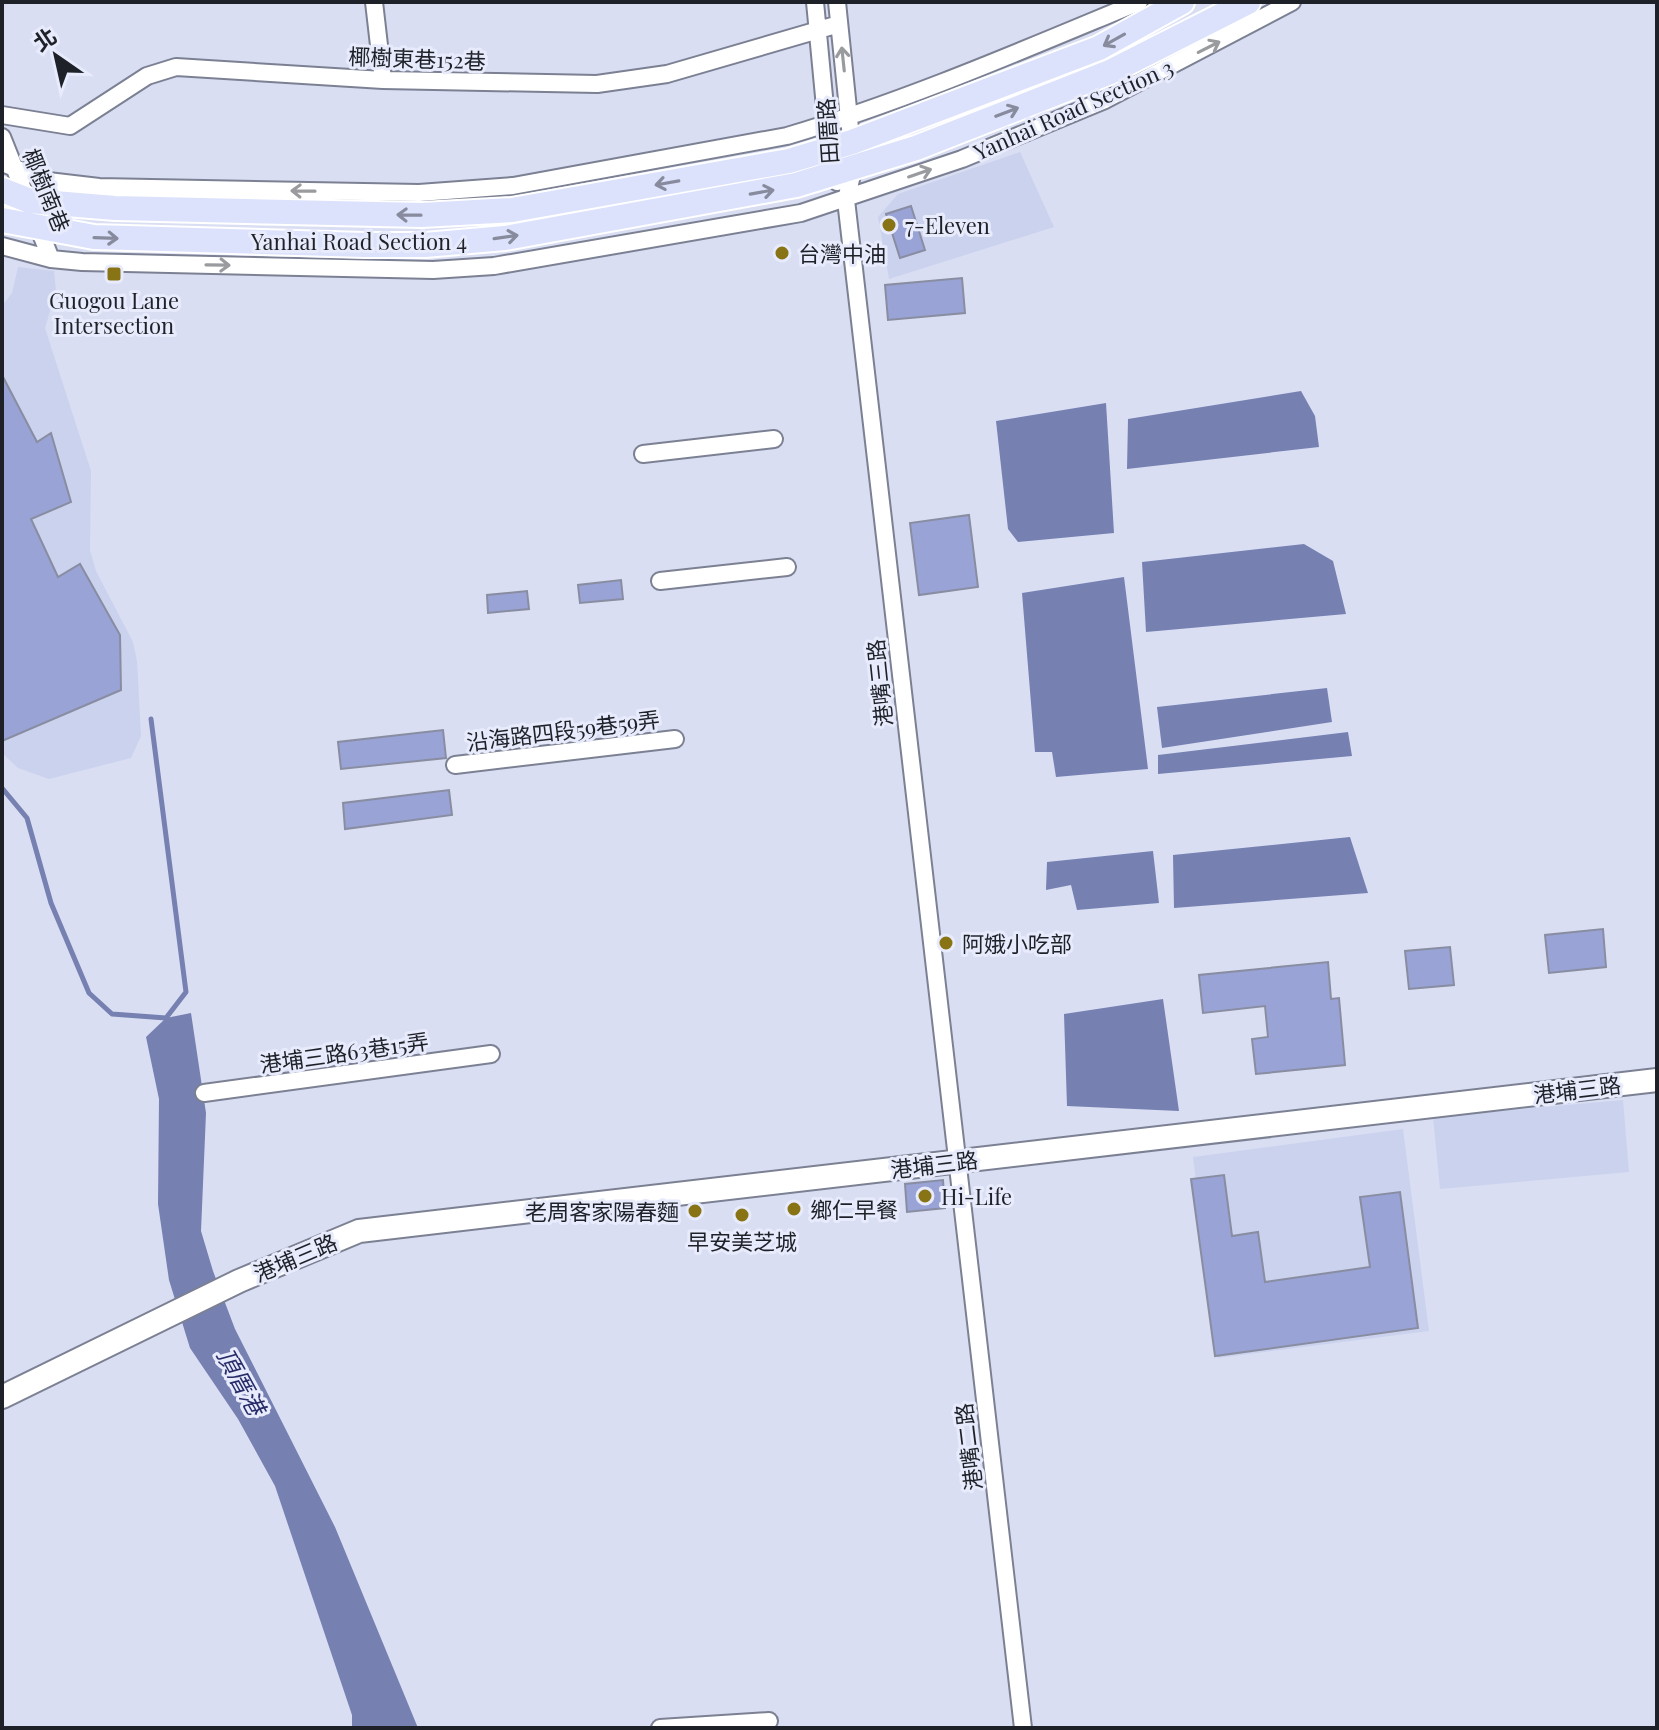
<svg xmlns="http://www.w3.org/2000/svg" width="1659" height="1730" font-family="'Playfair Display','Noto Sans TC',serif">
	<rect width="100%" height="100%" fill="#d9def3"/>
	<path fill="#cbd2ee" d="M 1020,152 L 1054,227 L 889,279 L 878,217 L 898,194 Z
		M 18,267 L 54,271 L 56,291 L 45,328 L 91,471 L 90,550 L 96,571 L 133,642 L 137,661 L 141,736 L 131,758 L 49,779 L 18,768 L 2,753 L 2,306 L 12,293 Z
		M 1623,1100 L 1629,1172 L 1440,1189 L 1433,1117 Z
		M 1403,1129 L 1429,1331 L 1218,1358 L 1193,1157 Z"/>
	<path fill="#7680b1" d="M 1301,391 L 1315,416 L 1319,447 L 1127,469 L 1128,419 Z
		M 1106,403 L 1114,533 L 1018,542 L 1008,529 L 996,421 Z
		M 1304,544 L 1333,561 L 1346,614 L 1146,632 L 1142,562 Z
		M 1124,577 L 1148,769 L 1056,777 L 1052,752 L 1035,752 L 1022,593 Z
		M 1327,688 L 1332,722 L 1162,748 L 1157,707 Z
		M 1348,732 L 1352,756 L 1158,774 L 1158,755 Z
		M 1350,837 L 1368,893 L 1174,908 L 1173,855 Z
		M 1153,851 L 1159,903 L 1077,910 L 1071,885 L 1046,890 L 1047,862 Z
		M 1163,999 L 1179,1111 L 1067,1106 L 1064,1014 Z
		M 191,1013 L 206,1113 L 201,1231 L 213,1271 L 235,1329 L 335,1527 L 418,1728 L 352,1728 L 352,1715 L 275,1486 L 238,1419 L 190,1348 L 169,1280 L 158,1204 L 159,1099 L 146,1037 L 166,1018 Z"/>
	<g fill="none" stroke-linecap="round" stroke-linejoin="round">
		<path stroke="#7680b1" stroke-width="5" d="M 2,788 L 27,818 L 51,903 L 89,993 L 112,1014 L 166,1018 L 186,992 L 151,719"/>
	</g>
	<path fill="#99a3d6" stroke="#898da1" stroke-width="2" d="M 911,206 L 925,250 L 900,258 L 886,214 Z
		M 962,278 L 965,313 L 888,320 L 885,285 Z
		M 2,375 L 37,442 L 51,433 L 71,502 L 31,519 L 58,577 L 80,564 L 120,635 L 121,690 L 2,741 Z
		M 969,515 L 978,587 L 919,595 L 910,523 Z
		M 621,580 L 623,599 L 580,603 L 578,585 Z
		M 527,591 L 529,609 L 488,613 L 487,595 Z
		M 443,730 L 446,758 L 341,769 L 338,742 Z
		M 449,790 L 452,815 L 345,829 L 343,803 Z
		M 1603,929 L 1606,967 L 1549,973 L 1545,935 Z
		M 1450,947 L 1454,985 L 1409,989 L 1405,951 Z
		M 1328,962 L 1331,999 L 1339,998 L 1345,1065 L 1256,1074 L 1252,1039 L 1268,1037 L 1265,1006 L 1203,1013 L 1199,975 Z
		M 1224,1175 L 1232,1236 L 1258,1232 L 1265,1282 L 1370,1267 L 1360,1197 L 1400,1192 L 1418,1328 L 1215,1356 L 1191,1179 Z
		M 943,1180 L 945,1208 L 907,1212 L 905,1184 Z"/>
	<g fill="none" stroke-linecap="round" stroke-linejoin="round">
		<g stroke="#7c8093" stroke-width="20">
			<path id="street" d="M 374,2 L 383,80
				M 815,2 L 829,149 L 837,182
				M 837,2 L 854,167 L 846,200 L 1023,1728
				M 2,115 L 70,126 L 147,76 L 176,67 L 383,80 L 597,84 L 667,74 L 839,24
				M 2,137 L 51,259
				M 2,163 L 48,181 L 99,187 L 419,193 L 513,186 L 787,136 C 908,100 1023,50 1139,2
				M 2,246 L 51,259 L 82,262 L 433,270 L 494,266 L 801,213 L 962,159 L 1105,100 L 1292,2
				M 643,454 L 774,439
				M 660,581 L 787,567
				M 455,765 L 675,739
				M 204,1093 L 491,1054
				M 660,1728 L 769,1721"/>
		</g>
		<g stroke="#7c8093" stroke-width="26">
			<path id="secondary" d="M 2,1397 L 239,1281 L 359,1231 L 1657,1080"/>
		</g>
		<g stroke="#fff" stroke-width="28">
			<path id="primary" d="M 2,190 L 30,201 L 115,208 L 422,215 L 512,210 L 789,161 L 852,142 L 1099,48 L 1182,2
				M 2,220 L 94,237 L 365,245 L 425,245 L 505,238 L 796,185 L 916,148 L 1110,72 L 1248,2"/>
		</g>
		<use href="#street" stroke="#fff" stroke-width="16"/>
		<use href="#secondary" stroke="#fff" stroke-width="22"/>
		<use href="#primary" stroke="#dce2fc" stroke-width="24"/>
	</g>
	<defs><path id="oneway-shaft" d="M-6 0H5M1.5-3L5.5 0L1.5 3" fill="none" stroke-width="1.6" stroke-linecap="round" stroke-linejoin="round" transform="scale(2)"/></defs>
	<g stroke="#878b9d">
		<use href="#oneway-shaft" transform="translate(1114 40) rotate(151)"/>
		<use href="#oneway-shaft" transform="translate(1007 112) rotate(-21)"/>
		<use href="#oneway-shaft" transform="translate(667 183) rotate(170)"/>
		<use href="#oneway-shaft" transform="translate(762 192) rotate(-10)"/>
		<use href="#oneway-shaft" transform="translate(409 215) rotate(-179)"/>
		<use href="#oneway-shaft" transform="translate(506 237) rotate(-8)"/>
		<use href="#oneway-shaft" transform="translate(106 238) rotate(2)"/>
	</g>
	<g stroke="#9a9b9f">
		<use href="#oneway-shaft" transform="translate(1209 47) rotate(-27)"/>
		<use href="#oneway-shaft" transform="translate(843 59) rotate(-96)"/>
		<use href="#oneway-shaft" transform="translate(920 173) rotate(-19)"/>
		<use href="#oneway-shaft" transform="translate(303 191) rotate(-179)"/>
		<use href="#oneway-shaft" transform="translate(218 265) rotate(1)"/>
	</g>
	<g fill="#887315" stroke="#e7ebfc" stroke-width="3">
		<circle cx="889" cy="225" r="8"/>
		<circle cx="782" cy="253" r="8"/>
		<rect x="106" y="266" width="16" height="16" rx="4"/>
		<circle cx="946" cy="943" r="8"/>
		<circle cx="925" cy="1196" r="8"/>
		<circle cx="794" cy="1209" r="8"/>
		<circle cx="695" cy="1211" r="8"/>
		<circle cx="742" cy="1215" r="8"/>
	</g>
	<g text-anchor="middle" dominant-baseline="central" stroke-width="6" stroke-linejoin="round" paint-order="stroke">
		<g font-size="22" fill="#1f2129" stroke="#e7ebfc">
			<text transform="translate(417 58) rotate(2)">椰樹東巷152巷</text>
			<text transform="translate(1073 109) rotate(-24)">Yanhai Road Section 3</text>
			<text transform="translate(827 131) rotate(-94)">田厝路</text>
			<text transform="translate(47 190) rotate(68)">椰樹南巷</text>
			<text x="359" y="241">Yanhai Road Section 4</text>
			<text transform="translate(879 683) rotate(-96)">港嘴三路</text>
			<text transform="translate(563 730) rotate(-7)">沿海路四段59巷59弄</text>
			<text transform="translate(344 1052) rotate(-8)">港埔三路63巷15弄</text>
			<text transform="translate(1577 1089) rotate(-7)">港埔三路</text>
			<text transform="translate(934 1164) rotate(-7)">港埔三路</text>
			<text transform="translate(295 1257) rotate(-23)">港埔三路</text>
			<text transform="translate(968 1447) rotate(-97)">港嘴二路</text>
		</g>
		<g font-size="22" fill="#1f2129" stroke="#e7ebfc" text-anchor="start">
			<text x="905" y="225">7-Eleven</text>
			<text x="798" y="253">台灣中油</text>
			<text x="114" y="300" text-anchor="middle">Guogou Lane<tspan x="114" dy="25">Intersection</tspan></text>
			<text x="962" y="943">阿娥小吃部</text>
			<text x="941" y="1196">Hi-Life</text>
			<text x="810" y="1209">鄉仁早餐</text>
			<text x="679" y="1211" text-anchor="end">老周客家陽春麵</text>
			<text x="742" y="1241" text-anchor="middle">早安美芝城</text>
		</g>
		<g font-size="24" font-style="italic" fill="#282d6a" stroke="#e7ebfc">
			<text transform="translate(242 1381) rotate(61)">頂厝港</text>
		</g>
	</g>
	<rect width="1659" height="1730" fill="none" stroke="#1f2129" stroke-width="8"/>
	<g transform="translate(56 56) rotate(326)" stroke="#e7ebfc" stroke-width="6" paint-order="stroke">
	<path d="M0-6L14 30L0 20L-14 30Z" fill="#1f2129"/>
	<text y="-12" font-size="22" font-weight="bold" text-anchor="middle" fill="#1f2129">北</text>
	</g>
</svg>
